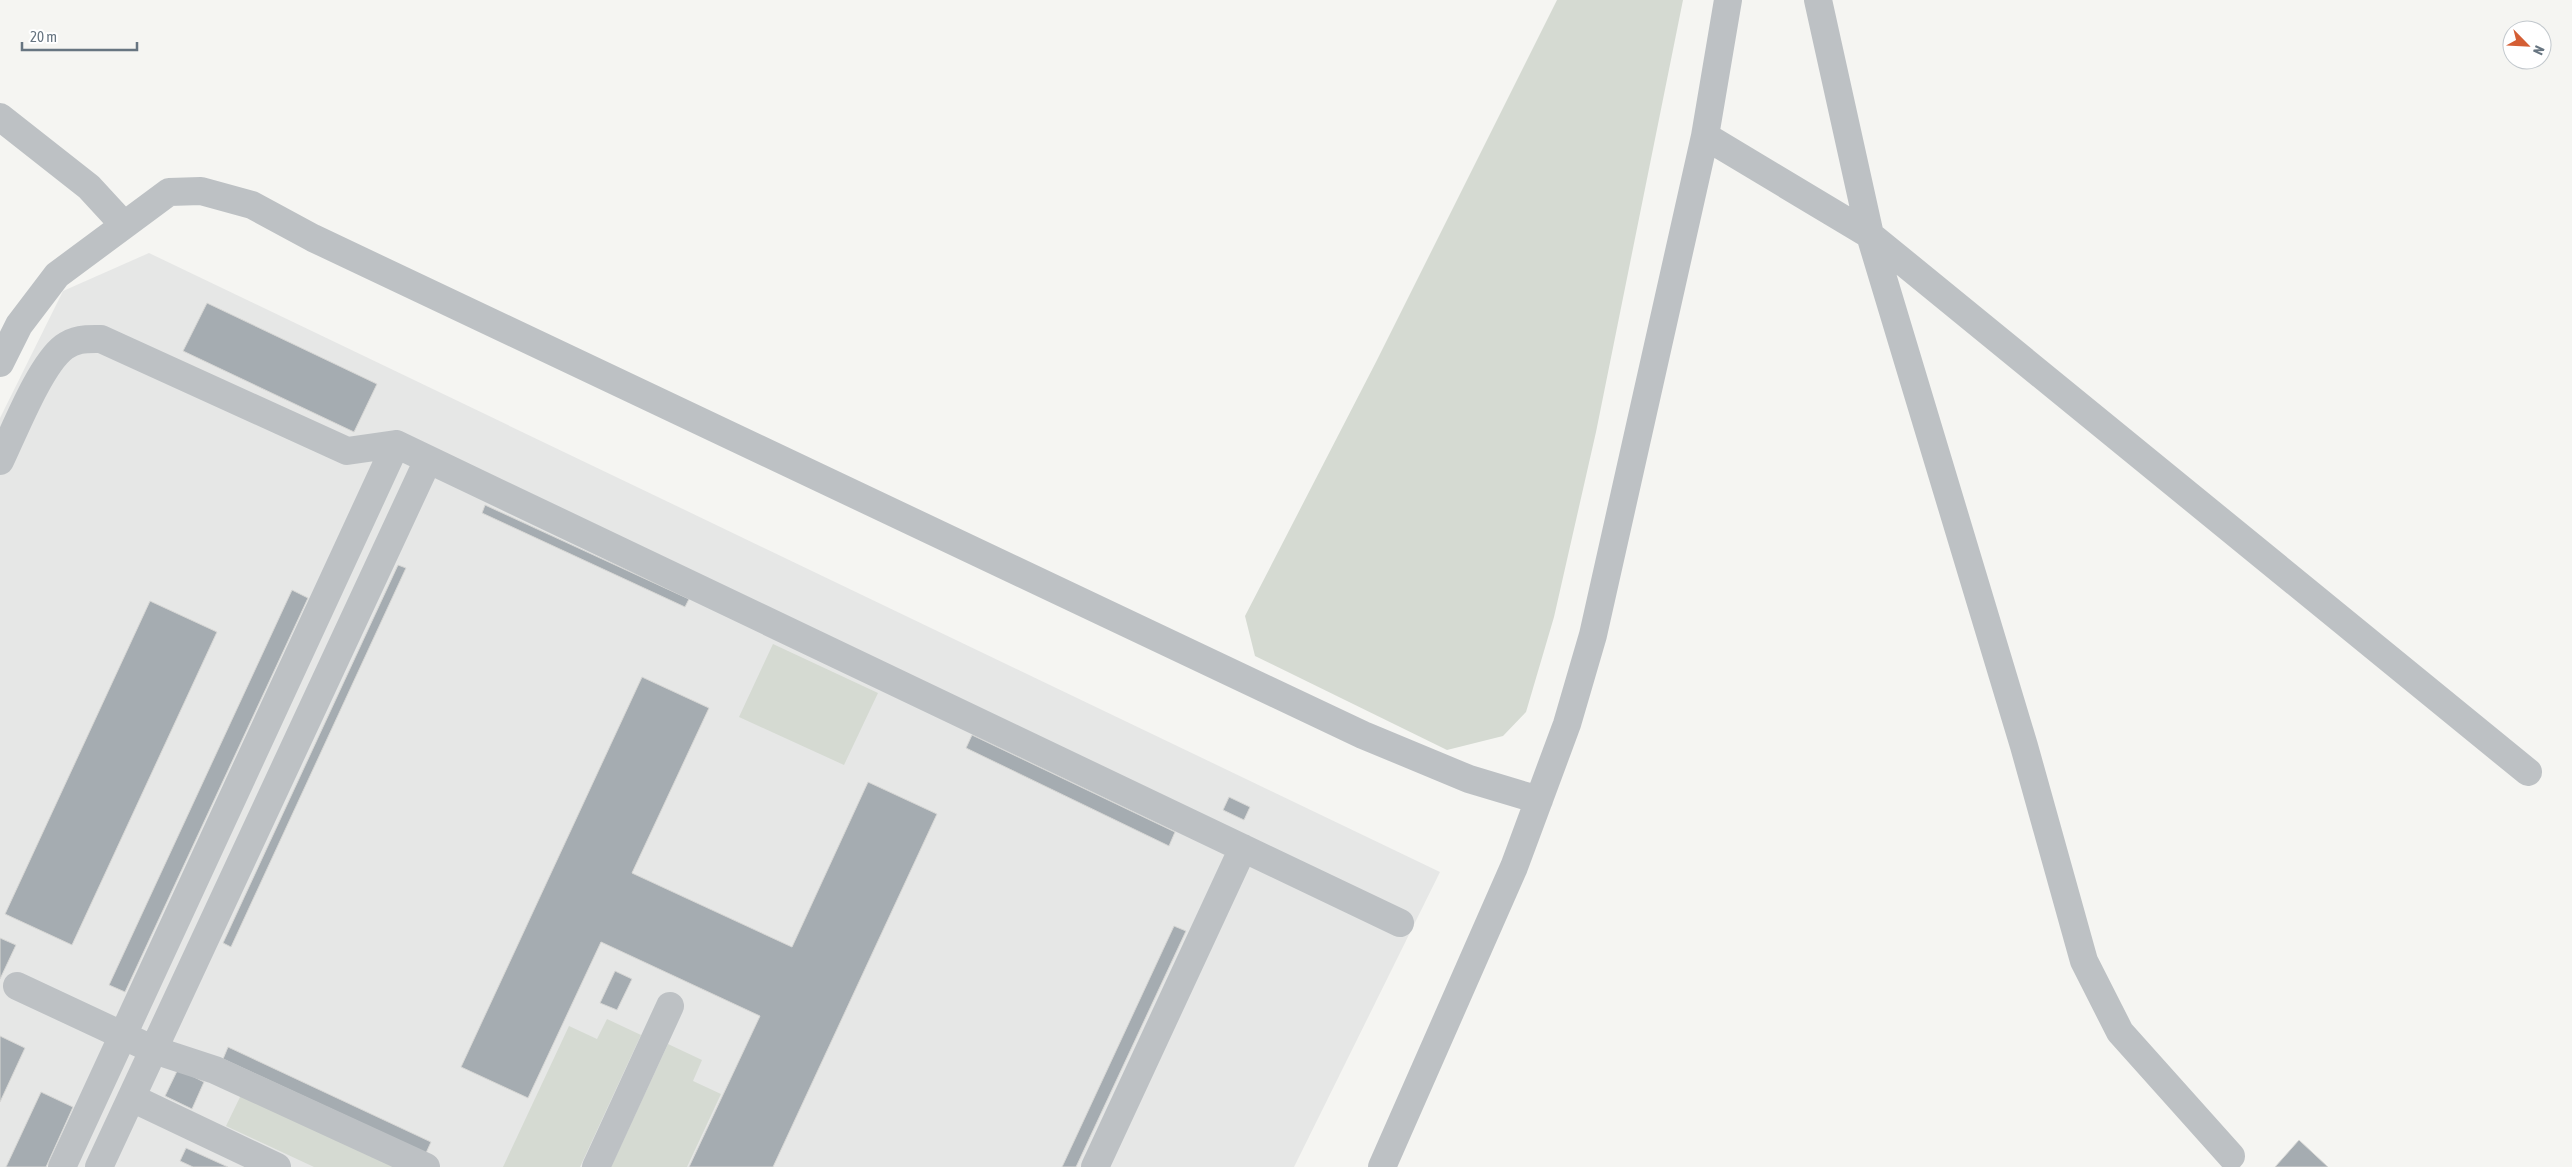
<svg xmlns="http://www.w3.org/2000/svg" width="2572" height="1167" font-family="'Asap Condensed',sans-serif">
	<rect width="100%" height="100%" fill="#f5f5f2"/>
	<path fill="#e6e7e6" d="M 149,253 L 1440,872 L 1294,1167 L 0,1167 L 0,418 L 63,291 Z"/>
	<path fill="#d5dad2" d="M 1557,0 L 1683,0 L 1596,432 L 1554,617 L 1526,712 L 1503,736 L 1447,750 L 1255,656 L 1245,616 L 1376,362 Z
		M 773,644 L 878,693 L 844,765 L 739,717 Z
		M 607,1019 L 641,1035 L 580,1167 L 503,1167 L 569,1026 L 597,1039 Z
		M 668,1044 L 702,1060 L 693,1081 L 721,1094 L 687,1167 L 611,1167 Z
		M 241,1095 L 396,1167 L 314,1167 L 226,1126 Z"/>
	<path fill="#a5acb1" stroke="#d7d7d5" d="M 207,303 L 377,384 L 354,432 L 183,351 Z
		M 485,505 L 689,599 L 685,607 L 482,513 Z
		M 398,565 L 406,568 L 231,947 L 223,943 Z
		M 292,590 L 308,598 L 125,992 L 109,985 Z
		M 150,601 L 217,632 L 72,945 L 5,914 Z
		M 642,677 L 709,708 L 632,873 L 792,947 L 868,782 L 937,814 L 773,1167 L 689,1167 L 760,1016 L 601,942 L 528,1098 L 461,1067 Z
		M 972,735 L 1175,832 L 1169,846 L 966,748 Z
		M 1229,797 L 1250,807 L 1244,820 L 1223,810 Z
		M 1174,926 L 1186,931 L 1076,1167 L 1062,1167 Z
		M 0,938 L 16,945 L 0,979 Z
		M 615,971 L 632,979 L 617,1010 L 600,1003 Z
		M 0,1036 L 25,1048 L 0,1102 Z
		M 228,1047 L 431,1142 L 426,1153 L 223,1059 Z
		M 178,1069 L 204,1082 L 192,1109 L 165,1096 Z
		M 41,1092 L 73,1107 L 46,1167 L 6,1167 Z
		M 2299,1140 L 2328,1167 L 2275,1167 Z
		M 186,1148 L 228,1167 L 193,1167 L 180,1161 Z"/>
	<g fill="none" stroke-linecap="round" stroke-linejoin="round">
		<path stroke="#bdc1c4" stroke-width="28" d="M 1818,0 L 1870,235 L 2024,746 L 2084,961 L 2120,1032 L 2231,1156
			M 0,117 L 89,187 L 124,225
			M 1705,136 L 1870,235 L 2528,772
			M 0,363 L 19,325 L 57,275 L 169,192 L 201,191 L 252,205 L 313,238 L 1363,735 L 1469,779 L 1539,800
			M 0,461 C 14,432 40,365 64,347 C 76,338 87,339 101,339 L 347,451 L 396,444 L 1400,923
			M 17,986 L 154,1050 L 215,1070 L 426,1167
			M 132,1098 L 277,1167
			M 62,1167 L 396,444
			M 99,1167 L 428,460
			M 596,1167 L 670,1006
			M 1095,1167 L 1243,848
			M 1382,1167 L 1514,867 L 1567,724 L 1593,635 L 1705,136 L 1728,0"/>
	</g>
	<g transform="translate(2527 45) rotate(114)"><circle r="24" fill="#ffffff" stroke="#c2c8cd"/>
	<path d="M0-4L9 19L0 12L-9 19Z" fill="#d45e34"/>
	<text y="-8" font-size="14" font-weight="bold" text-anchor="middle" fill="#677581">N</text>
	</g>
	<path d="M22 42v8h115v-8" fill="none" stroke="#677581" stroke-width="2.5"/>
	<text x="30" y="42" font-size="15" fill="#677581" stroke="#ffffff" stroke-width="4" paint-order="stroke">20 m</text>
</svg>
